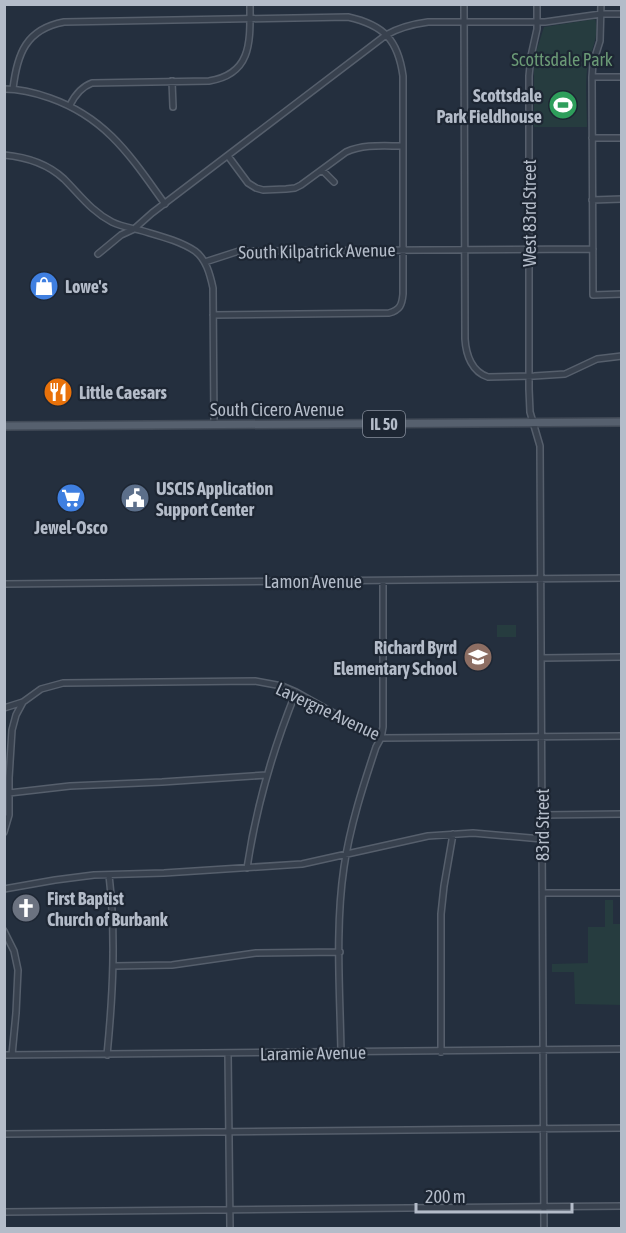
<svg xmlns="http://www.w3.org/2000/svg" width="626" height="1233" font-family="'Asap Condensed',sans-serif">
	<rect width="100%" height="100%" fill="#242f3e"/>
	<path fill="#263c3f" d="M 595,19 C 601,35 589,53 587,70 C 585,88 587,109 587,127 L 534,127 L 534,70 L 535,55 L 544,27 Z
		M 497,625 L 516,625 L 516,637 L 497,637 Z
		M 605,900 L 613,900 L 613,924 L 621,924 L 621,1005 L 575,1004 L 574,972 L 552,972 L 552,964 L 588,963 L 588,927 L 605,927 Z"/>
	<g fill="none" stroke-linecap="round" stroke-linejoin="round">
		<g stroke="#565f6c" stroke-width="8">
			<path id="minor" d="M 464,4 L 465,339 C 466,355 472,372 488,377 L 534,376 L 565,374 L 597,359 L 622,356
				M 537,4 L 537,29 L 531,56 L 529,76 L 529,389 L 530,412 L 540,446 L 544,1228
				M 601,4 L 600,41 L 593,63 L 592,77 L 593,295 L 622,294
				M 592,77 L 622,77
				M 172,81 L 173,107
				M 4,89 C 20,89 36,93 50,98 C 107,118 131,157 165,204
				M 13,89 C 17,54 26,29 64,22 L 348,17 C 384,25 398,40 403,76 L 403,294 C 402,305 400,310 389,313 L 213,315
				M 70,105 C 75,95 81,87 92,83 L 209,81 C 253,74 250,40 250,4
				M 592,138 L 622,138
				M 4,155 C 26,157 48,164 64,179 C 80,195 91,211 112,222 C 122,227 132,228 143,231 C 160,236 180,241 195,251 C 206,259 210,274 213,288 L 214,425
				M 228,156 L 248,183 L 256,188 L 263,190 L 286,189 L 295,188 L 301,185 L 346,152 C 364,144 383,146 402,146
				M 322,170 L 334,182
				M 592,200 L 622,199
				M 98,254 L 121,235 L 134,229 L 152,213 L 386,35 C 400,27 413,24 428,22 L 545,22 L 601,14 L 622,14
				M 205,262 L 239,251 L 593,249
				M 4,584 L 622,578
				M 541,658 L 622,657
				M 4,708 L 23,702 L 41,689 L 63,683 L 255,681 L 282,686 L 296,692 L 373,735 L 381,738 L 622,736
				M 9,793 L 70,786 L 162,782 L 267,775
				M 542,815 L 622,814
				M 4,832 L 9,815 L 9,778 L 12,730 L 16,715 L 23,702
				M 247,868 C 256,807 273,749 296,692
				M 4,889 L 55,880 L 94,875 L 164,873 L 302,864 L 428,836 L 473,833 L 542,839
				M 543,893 L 622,893
				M 4,931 L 14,951 L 18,970 L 16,1013 L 12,1055
				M 114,966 L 172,965 L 256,953 L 340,952
				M 341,1052 C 340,991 335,928 344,867 C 350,826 363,786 376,747 L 381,738 L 383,727 L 383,581
				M 441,1052 L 441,914 L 444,886 L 453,834
				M 228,1054 L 230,1228
				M 4,1055 L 622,1049
				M 107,1055 C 113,994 116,935 109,875
				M 4,1134 L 622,1128
				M 4,1212 L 622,1206"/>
		</g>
		<g stroke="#414a57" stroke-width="10">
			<path id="major" d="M 4,426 L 622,422"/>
		</g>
		<use href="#minor" stroke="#38414e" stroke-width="5"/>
		<use href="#major" stroke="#56606e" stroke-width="7"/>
	</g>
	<defs>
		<g id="stadium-disc" transform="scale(1.5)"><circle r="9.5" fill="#2e9e5b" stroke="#1d2633"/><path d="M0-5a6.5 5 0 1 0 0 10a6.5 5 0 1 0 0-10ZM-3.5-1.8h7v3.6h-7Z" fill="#fff"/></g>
		<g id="shop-disc" transform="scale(1.5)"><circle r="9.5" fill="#3f7fe0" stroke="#1d2633"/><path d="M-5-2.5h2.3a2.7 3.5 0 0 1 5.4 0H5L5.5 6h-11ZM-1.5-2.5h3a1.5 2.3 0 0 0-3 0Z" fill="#fff"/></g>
		<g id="restaurant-disc" transform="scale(1.5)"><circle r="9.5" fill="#e8710a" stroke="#1d2633"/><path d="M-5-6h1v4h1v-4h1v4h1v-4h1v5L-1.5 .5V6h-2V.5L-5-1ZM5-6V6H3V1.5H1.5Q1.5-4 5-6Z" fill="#fff"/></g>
		<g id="supermarket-disc" transform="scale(1.5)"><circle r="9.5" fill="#3f7fe0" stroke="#1d2633"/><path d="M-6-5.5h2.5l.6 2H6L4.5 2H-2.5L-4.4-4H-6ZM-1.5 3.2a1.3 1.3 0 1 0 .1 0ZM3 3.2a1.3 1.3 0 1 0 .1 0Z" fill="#fff"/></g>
		<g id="civic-disc" transform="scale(1.5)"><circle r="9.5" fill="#5c6f8a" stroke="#1d2633"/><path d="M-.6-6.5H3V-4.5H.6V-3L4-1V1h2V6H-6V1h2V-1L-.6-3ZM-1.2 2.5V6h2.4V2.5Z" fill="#fff"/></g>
		<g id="school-disc" transform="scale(1.5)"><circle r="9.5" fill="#8d6e63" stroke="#1d2633"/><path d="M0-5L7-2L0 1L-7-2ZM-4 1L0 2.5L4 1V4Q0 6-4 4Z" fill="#fff"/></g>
		<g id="church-disc" transform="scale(1.5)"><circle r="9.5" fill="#6b7280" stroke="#1d2633"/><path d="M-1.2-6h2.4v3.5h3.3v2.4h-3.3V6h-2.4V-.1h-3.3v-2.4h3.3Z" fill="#fff"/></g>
	</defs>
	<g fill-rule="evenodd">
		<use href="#stadium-disc" x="563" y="105"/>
		<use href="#shop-disc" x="44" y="286"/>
		<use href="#restaurant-disc" x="58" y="392"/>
		<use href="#supermarket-disc" x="71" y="498"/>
		<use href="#civic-disc" x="135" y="498"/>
		<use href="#school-disc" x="478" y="657"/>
		<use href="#church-disc" x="26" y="908"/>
	</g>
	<g text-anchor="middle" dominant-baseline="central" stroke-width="4.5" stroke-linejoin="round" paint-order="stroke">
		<rect fill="#1d2633" stroke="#878f9c" stroke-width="1.5" x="363" y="411" width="42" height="26" rx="4.5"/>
		<g font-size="16" font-weight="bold" fill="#b4bcc9">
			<text x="384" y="424">IL 50</text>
		</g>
		<g font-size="18" fill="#6b9a76" stroke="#1d2633">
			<text x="562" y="59">Scottsdale Park</text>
		</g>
		<g font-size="18" font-weight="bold" fill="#b4bcc9" stroke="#1d2633" text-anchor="start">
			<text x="542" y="95" text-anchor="end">Scottsdale<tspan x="542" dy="21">Park Fieldhouse</tspan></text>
			<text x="65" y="286">Lowe's</text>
			<text x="79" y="392">Little Caesars</text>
			<text x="156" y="488">USCIS Application<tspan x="156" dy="21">Support Center</tspan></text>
			<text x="71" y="527" text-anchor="middle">Jewel-Osco</text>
			<text x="457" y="647" text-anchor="end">Richard Byrd<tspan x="457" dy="21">Elementary School</tspan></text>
			<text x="47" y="898">First Baptist<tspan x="47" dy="21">Church of Burbank</tspan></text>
		</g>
		<g font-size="18" fill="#b4bcc9" stroke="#1d2633">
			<text transform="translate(529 213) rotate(-90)">West 83rd Street</text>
			<text transform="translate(317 251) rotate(-1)">South Kilpatrick Avenue</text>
			<text x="277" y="409">South Cicero Avenue</text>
			<text x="313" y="581">Lamon Avenue</text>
			<text transform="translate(328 711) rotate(25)">Lavergne Avenue</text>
			<text transform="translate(542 825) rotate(-90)">83rd Street</text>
			<text transform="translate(313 1053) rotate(-1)">Laramie Avenue</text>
		</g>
	</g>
	<rect width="626" height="1233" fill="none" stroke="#b4bcc9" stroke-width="12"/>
	<path d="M416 1203v9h156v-9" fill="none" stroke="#b4bcc9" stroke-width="3"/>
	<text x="425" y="1203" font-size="18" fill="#b4bcc9" stroke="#1d2633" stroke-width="4.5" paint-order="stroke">200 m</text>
</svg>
